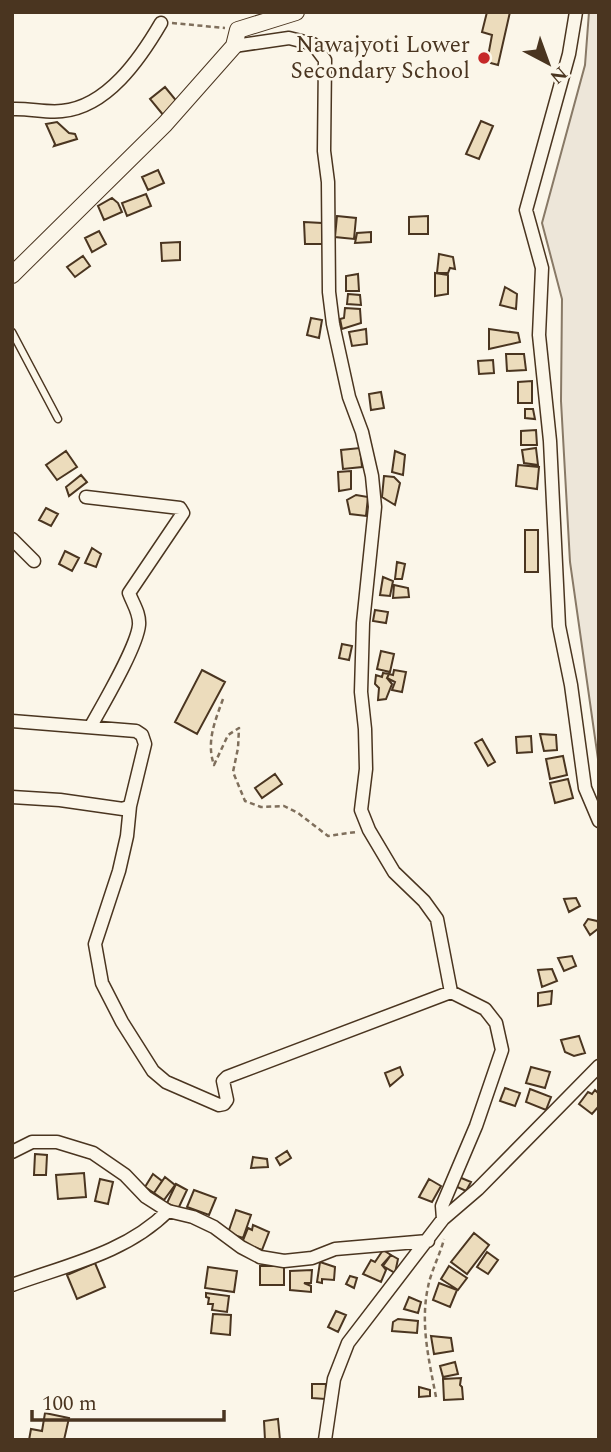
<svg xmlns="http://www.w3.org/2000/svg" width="611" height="1452" font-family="Spectral,serif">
	<rect width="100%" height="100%" fill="#fbf6e9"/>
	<path fill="#ede6d9" stroke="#887966" stroke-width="2" d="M 589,12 L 599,12 L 599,766 L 570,562 L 561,401 L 562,299 L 542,223 L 585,65 Z"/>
	<path fill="#ecdcbc" stroke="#4a3520" stroke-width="2" d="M 487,12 L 510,12 L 498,65 L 487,62 L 492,35 L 482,32 Z
		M 165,87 L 179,104 L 164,116 L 150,99 Z
		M 481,121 L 493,126 L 479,159 L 466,154 Z
		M 57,122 L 69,133 L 75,134 L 77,139 L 54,146 L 55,144 L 46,124 Z
		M 158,170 L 164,183 L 148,190 L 142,177 Z
		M 146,194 L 151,206 L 127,216 L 122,203 Z
		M 112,198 L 118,203 L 122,212 L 104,220 L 98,206 Z
		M 337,216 L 356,218 L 354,239 L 335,237 Z
		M 428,216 L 428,234 L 409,234 L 409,217 Z
		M 304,222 L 322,223 L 323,244 L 305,244 Z
		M 99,231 L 106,244 L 92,252 L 85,238 Z
		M 371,232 L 371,242 L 355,243 L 357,233 Z
		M 180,242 L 180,260 L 162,261 L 161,243 Z
		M 439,254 L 453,257 L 455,269 L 450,268 L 448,273 L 437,273 Z
		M 83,256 L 90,266 L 75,277 L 67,267 Z
		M 435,273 L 448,275 L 448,294 L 435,296 Z
		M 358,274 L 359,291 L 346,291 L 346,276 Z
		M 505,287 L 517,294 L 516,309 L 500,305 Z
		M 348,294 L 360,295 L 361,305 L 347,304 Z
		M 345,308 L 360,309 L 361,323 L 342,329 L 340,319 L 344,318 Z
		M 311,318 L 322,320 L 319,338 L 307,335 Z
		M 366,329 L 367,344 L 352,346 L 349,332 Z
		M 489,329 L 518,333 L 520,342 L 489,349 Z
		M 506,354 L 524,354 L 526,370 L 507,371 Z
		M 493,360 L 494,373 L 479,374 L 478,361 Z
		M 532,381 L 532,403 L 518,403 L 518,382 Z
		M 381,392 L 384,408 L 371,410 L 369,394 Z
		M 525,409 L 533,409 L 535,419 L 525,418 Z
		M 536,430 L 537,445 L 521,445 L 521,431 Z
		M 360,448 L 362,467 L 343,469 L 341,450 Z
		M 536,448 L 538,465 L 524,463 L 522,450 Z
		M 66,451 L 77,467 L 57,480 L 46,465 Z
		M 395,451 L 405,455 L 403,475 L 392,472 Z
		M 518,465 L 539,467 L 537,489 L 516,486 Z
		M 351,471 L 351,489 L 339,491 L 338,472 Z
		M 81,475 L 87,482 L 69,496 L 66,487 Z
		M 384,476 L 394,477 L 400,483 L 395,505 L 382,497 Z
		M 356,495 L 368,497 L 366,516 L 350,514 L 347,500 Z
		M 46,508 L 58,514 L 51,526 L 39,520 Z
		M 525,530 L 538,530 L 538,572 L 525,572 Z
		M 92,548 L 101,554 L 96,567 L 85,563 Z
		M 65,551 L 79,558 L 72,571 L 59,564 Z
		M 397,562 L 405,564 L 402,579 L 395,579 Z
		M 383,577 L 393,581 L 390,596 L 380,595 Z
		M 394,585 L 408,588 L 409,597 L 393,598 Z
		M 375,610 L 388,612 L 386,623 L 373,621 Z
		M 342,644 L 352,646 L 349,660 L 339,658 Z
		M 381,651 L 394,654 L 390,672 L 377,669 Z
		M 202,670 L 225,682 L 197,734 L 175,722 Z
		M 394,670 L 406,672 L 402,692 L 392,690 L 395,682 L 387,678 L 389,674 L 393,675 Z
		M 383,673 L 389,674 L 387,678 L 392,684 L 386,699 L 378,700 L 379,688 L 375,684 L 376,675 L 382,677 Z
		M 540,734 L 556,735 L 557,750 L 544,751 Z
		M 531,736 L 532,752 L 517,753 L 516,737 Z
		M 482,739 L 495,762 L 488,766 L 475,743 Z
		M 563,756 L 567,775 L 550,779 L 546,759 Z
		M 275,774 L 282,784 L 262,798 L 255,788 Z
		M 568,779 L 573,798 L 555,803 L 550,783 Z
		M 576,898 L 580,906 L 569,912 L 564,899 Z
		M 588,919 L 597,921 L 599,924 L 599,928 L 590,935 L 584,925 Z
		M 572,956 L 576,966 L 564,971 L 558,958 Z
		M 552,969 L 557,981 L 542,987 L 538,970 Z
		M 552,991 L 551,1004 L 538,1006 L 538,993 Z
		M 579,1036 L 585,1053 L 574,1056 L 565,1052 L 561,1040 Z
		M 400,1067 L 403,1075 L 390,1086 L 385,1073 Z
		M 531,1067 L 550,1072 L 545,1088 L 526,1083 Z
		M 505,1088 L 520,1093 L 515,1106 L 500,1101 Z
		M 530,1089 L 551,1097 L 546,1110 L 526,1102 Z
		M 595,1090 L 599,1094 L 599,1106 L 592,1114 L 579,1104 L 588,1092 L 592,1094 Z
		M 287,1151 L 291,1158 L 280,1165 L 276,1158 Z
		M 35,1154 L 47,1155 L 46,1175 L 34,1175 Z
		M 253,1157 L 267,1159 L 268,1167 L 251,1168 Z
		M 84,1173 L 86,1197 L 58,1199 L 56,1175 Z
		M 153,1174 L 162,1181 L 154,1193 L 145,1187 Z
		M 165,1177 L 175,1185 L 164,1200 L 154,1193 Z
		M 459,1177 L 471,1182 L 466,1191 L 455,1186 Z
		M 100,1179 L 113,1182 L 108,1204 L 95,1201 Z
		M 429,1179 L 441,1186 L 432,1202 L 419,1197 Z
		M 176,1184 L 187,1190 L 178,1209 L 167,1203 Z
		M 194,1190 L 216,1198 L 209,1215 L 187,1207 Z
		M 236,1210 L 251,1215 L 243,1238 L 228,1233 Z
		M 253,1225 L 269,1232 L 262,1250 L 242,1243 L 248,1228 L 252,1230 Z
		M 474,1233 L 489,1245 L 467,1274 L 451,1262 Z
		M 383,1250 L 391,1255 L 382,1265 L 386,1270 L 381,1282 L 363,1274 L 371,1260 L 375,1262 Z
		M 487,1252 L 498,1260 L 488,1274 L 477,1267 Z
		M 391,1255 L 398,1259 L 395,1273 L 383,1266 Z
		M 320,1262 L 335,1267 L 334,1280 L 322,1279 L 322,1283 L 317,1282 Z
		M 95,1263 L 105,1287 L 77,1299 L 67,1275 Z
		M 260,1266 L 284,1266 L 284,1285 L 260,1285 Z
		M 449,1266 L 467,1278 L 458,1290 L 441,1279 Z
		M 208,1267 L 237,1271 L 234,1292 L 205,1288 Z
		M 312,1270 L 311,1283 L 304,1283 L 311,1286 L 311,1292 L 290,1290 L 290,1271 Z
		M 350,1276 L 357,1278 L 354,1288 L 346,1284 Z
		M 439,1283 L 457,1290 L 450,1307 L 433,1300 Z
		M 206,1293 L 229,1296 L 227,1312 L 212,1310 L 213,1304 L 208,1304 L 209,1298 L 206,1297 Z
		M 409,1297 L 421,1302 L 418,1313 L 404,1309 Z
		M 336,1311 L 346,1315 L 338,1332 L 328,1327 Z
		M 213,1314 L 231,1315 L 230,1335 L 211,1333 Z
		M 398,1319 L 418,1321 L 417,1333 L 392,1331 L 393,1322 Z
		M 431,1336 L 451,1338 L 453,1351 L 434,1354 Z
		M 455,1362 L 458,1374 L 443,1377 L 440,1366 Z
		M 461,1378 L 460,1385 L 462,1387 L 463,1399 L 444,1400 L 443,1379 Z
		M 312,1384 L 326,1384 L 325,1399 L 312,1398 Z
		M 419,1387 L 430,1390 L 430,1396 L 419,1397 Z
		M 45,1413 L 69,1418 L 64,1440 L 29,1440 L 31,1429 L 42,1431 Z
		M 278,1419 L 280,1440 L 265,1440 L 264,1421 Z"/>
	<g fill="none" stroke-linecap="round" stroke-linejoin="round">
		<g stroke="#4a3520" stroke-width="9">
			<path id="lane" d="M 12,332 L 58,419"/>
		</g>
		<g stroke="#4a3520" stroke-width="15">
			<path id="street" d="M 576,12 L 569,54 L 526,210 L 542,268 L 539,335 L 550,441 L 559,626 L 571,685 L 585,788 L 599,821
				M 234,46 L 289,38 L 313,44 L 325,60 L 324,151 L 328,182 L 329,292 L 333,324 L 349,397 L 362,432 L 372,476 L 375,507 L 363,623 L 361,692 L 365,729 L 366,769 L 361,810 L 369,830 L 394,872 L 424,901 L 437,919 L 451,992 L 485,1009 L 496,1023 L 502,1050 L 476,1126 L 442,1206 L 443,1219
				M 12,109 C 29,108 46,113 62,111 C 107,107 140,59 161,23
				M 86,497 L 180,508 L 183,513 L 129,593 C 133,604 140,613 139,625 C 137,647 103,704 91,726
				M 12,539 L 34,561
				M 12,721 L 136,731 L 142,735 L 145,744 L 130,806 L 127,836 L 119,871 L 95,944 L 102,983 L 122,1022 L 153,1071 L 166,1082 L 219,1105 L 224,1104 L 227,1100 L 223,1081 L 227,1077 L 451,992
				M 12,797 L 60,800 L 123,809 L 130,806
				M 12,1152 L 32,1142 L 57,1142 L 93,1153 L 125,1175 L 146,1197 L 168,1211
				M 12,1285 C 67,1265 126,1253 168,1211 L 193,1217 L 214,1227 L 241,1247 L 260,1257 L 284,1261 L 312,1258 L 335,1249 L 428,1241
				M 325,1440 L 334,1379 L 348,1343 L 443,1219 L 478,1189 L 599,1066"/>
		</g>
		<g stroke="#4a3520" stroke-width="18">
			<path id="secondary" d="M 12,275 L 165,124 L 234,46 L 238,30 L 296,12"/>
		</g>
		<path stroke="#7f6f5c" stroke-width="2.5" stroke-dasharray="5 3.5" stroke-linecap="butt" d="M 172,23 L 225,28
			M 223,699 C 215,721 206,742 214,765 L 228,735 L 239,728 L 238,748 L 233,772 L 245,801 L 261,807 L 284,806 L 298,813 L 328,836 L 356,832
			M 436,1397 C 429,1360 420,1324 428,1287 C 431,1271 440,1255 444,1239"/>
		<use href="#lane" stroke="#fbf6e9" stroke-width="6"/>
		<use href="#street" stroke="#fbf6e9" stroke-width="12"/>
		<use href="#secondary" stroke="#fbf6e9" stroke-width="16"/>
	</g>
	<circle fill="#c62828" stroke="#fbf6e9" stroke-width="2.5" cx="484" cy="58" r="7"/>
	<g text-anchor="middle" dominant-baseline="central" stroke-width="5" stroke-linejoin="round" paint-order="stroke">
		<g font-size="23" fill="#4a3520" stroke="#fbf6e9" text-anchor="end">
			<text x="470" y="45">Nawajyoti Lower<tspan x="470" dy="26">Secondary School</tspan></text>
		</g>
	</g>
	<rect width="611" height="1452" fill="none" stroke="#4a3520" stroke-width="28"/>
	<g transform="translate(548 63) rotate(139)" stroke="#fbf6e9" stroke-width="5" paint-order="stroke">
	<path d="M0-5L12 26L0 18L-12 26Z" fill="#4a3520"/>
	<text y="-10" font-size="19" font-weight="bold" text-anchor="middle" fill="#4a3520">N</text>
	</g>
	<path d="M32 1410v10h192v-10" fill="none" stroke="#4a3520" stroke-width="3.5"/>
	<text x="42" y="1410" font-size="21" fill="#4a3520" stroke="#fbf6e9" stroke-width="5" paint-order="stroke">100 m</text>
</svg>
